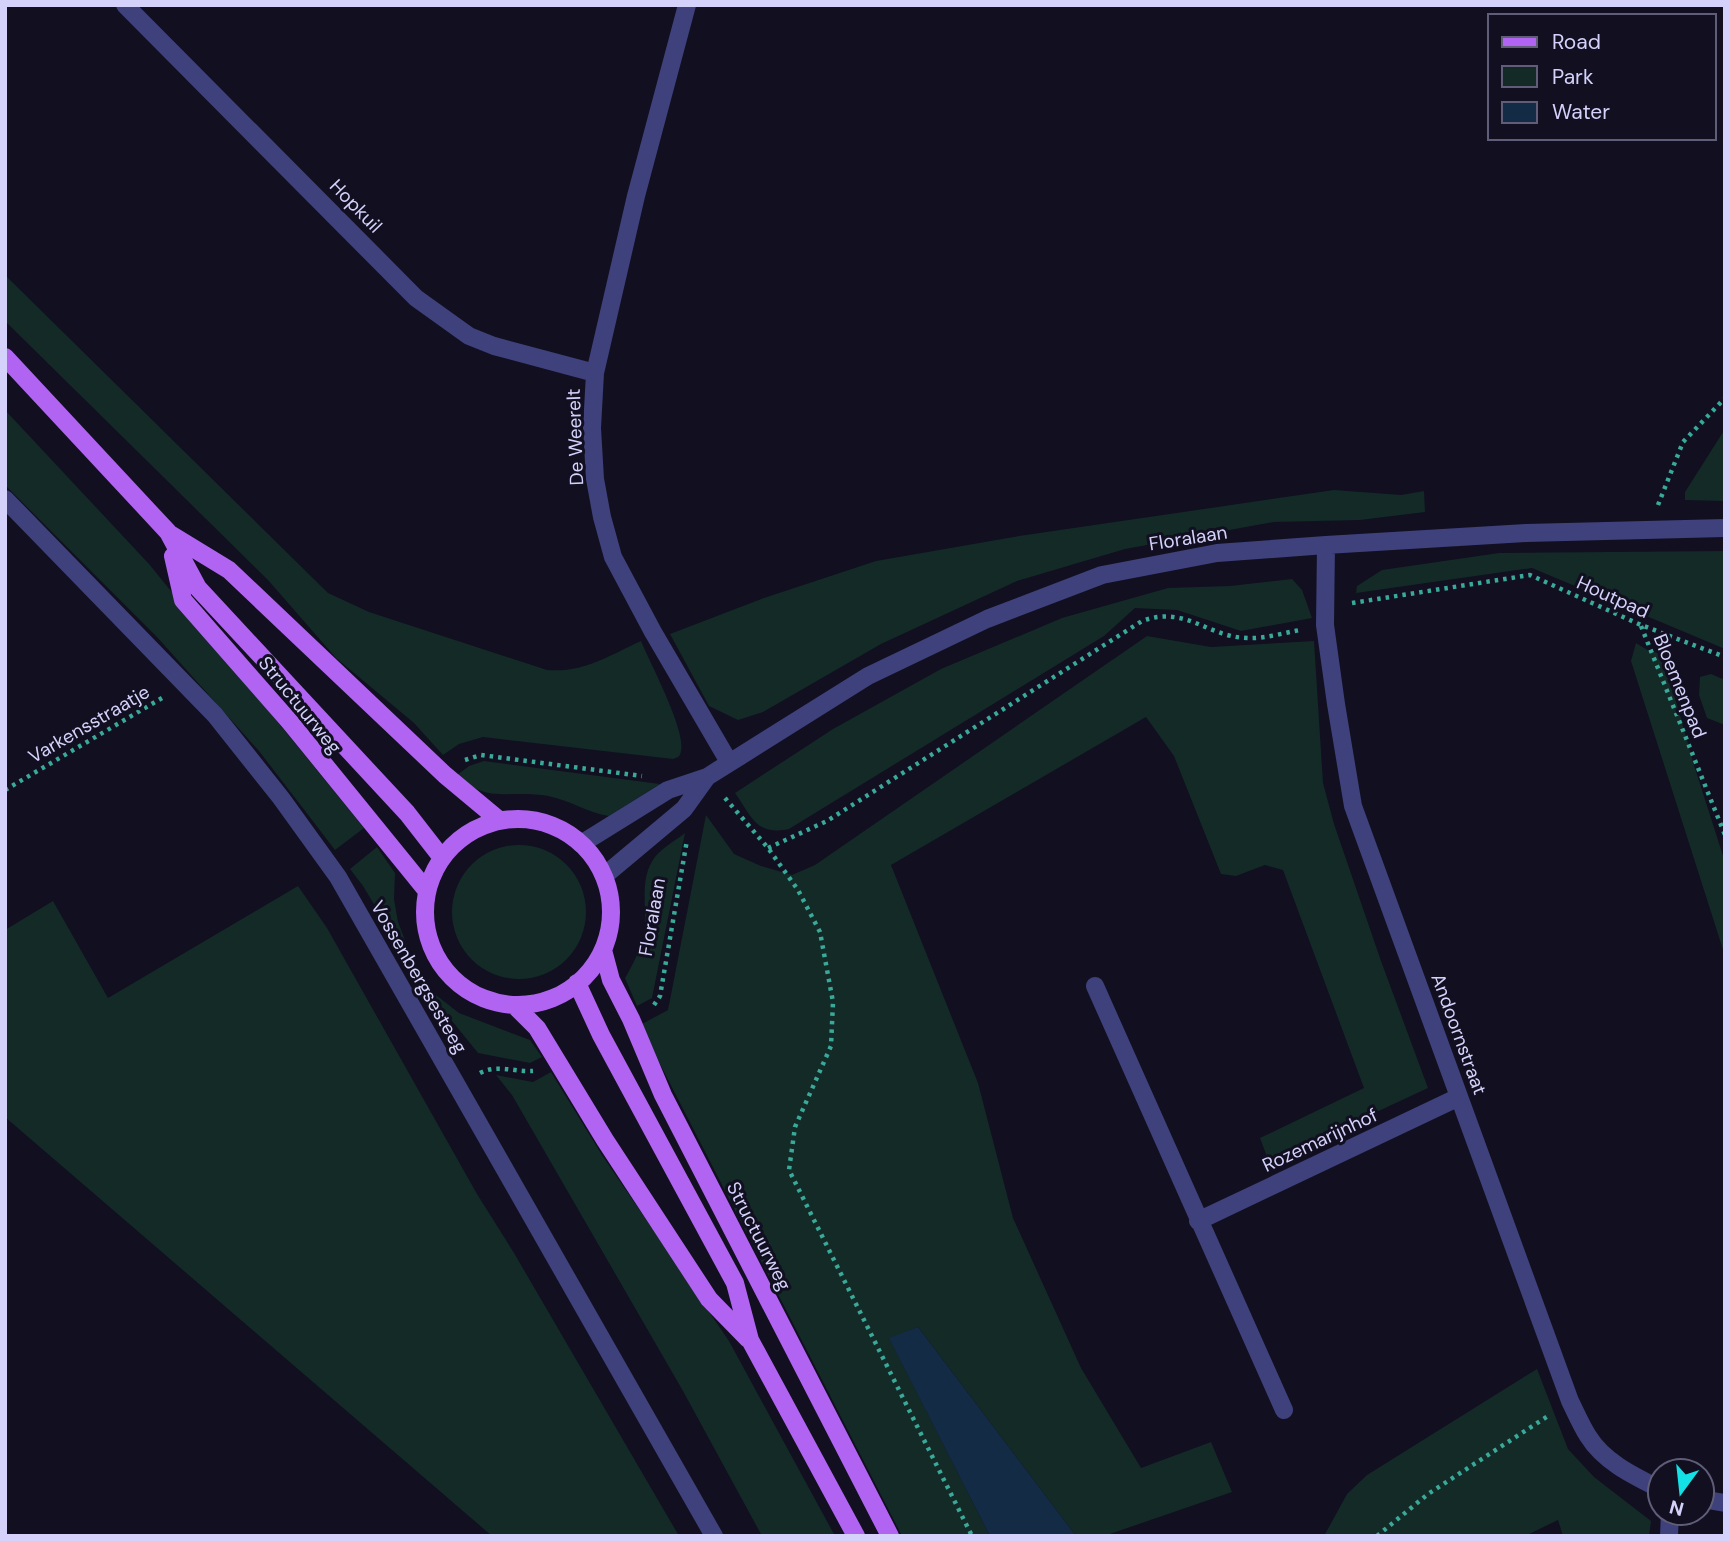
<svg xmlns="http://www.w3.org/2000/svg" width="1730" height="1541" font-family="'DM Sans',sans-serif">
	<rect width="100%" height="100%" fill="#110f20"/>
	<path fill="#132a27" d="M 5,275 L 328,593 L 369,612 L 547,670 C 584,673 608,656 641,641 C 650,663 686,730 681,751 C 680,757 678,757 673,759 L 483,737 L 459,744 L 443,755 L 414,723 L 336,658 L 268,580 L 5,321 Z
		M 5,410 L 149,564 L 364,828 L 335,850 L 259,751 L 157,637 L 5,485 Z
		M 1725,429 L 1725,501 L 1685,500 L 1685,492 Z
		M 1334,490 L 1401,495 L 1424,491 L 1425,512 L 1360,520 L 1274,522 L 1125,549 L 1017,581 L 881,644 L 763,712 L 738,720 L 709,706 L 670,634 L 764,598 L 876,561 L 1019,536 Z
		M 1725,551 L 1725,649 L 1532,568 L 1356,593 L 1357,586 L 1382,570 L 1499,553 Z
		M 1292,579 L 1302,590 L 1312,618 L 1241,631 L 1177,610 L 1135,608 L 1104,636 L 789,829 C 756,836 752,817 735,793 L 833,729 L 941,669 L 1062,618 L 1168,588 L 1230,586 Z
		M 1147,636 L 1211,647 L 1314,641 L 1323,783 L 1334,824 L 1381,961 L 1428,1088 L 1269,1162 L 1260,1138 L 1364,1088 L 1283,870 L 1265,865 L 1236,876 L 1221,874 L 1174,756 L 1146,717 L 891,865 L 978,1083 L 1013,1218 L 1081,1368 L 1141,1468 L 1211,1442 L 1232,1492 L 1104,1536 L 1076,1536 L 918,1327 L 890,1339 L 990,1536 L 902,1536 L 640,1025 L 668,1010 L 706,815 L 734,854 L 761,866 L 792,875 L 815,865 Z
		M 1636,643 L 1649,651 L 1663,654 L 1693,762 L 1725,862 L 1725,956 L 1631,661 Z
		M 1711,674 L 1725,680 L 1725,725 L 1707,718 L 1699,695 L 1700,677 Z
		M 484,761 L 660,784 L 609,816 C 588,813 570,800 548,796 C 510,789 488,805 457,775 L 469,766 Z
		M 685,833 L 652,998 L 637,1006 L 625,978 C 633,965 641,948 644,933 C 648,908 638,879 655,857 C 662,848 676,840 685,833 Z
		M452 912a67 67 0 1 1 134 0a67 67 0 1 1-134 0Z
		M 377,847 L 395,873 L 394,899 L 398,922 L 422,984 L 459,1013 L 530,1040 L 542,1057 L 530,1063 L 478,1053 L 422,984 L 363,886 L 350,869 Z
		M 298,886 L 327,928 L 477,1194 L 514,1253 L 679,1536 L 492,1536 L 5,1117 L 5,930 L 53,901 L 108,998 Z
		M 551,1072 L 602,1155 L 729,1341 L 835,1536 L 762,1536 L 683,1391 L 512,1095 L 496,1075 L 533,1082 Z
		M 1537,1369 L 1568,1449 L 1594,1477 L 1651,1521 L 1649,1536 L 1563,1536 L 1558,1520 L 1525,1536 L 1324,1536 L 1347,1494 L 1367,1475 Z"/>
	<path fill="#142b46" d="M 918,1327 L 1076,1536 L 990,1536 L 889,1338 Z"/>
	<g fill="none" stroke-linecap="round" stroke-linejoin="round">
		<path stroke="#39a999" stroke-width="4.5" stroke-dasharray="3.5 5" stroke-linecap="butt" d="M 1658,505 L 1683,442 L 1725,398
			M 1352,603 L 1530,575 L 1641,625 L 1725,657
			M 1641,626 L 1725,835
			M 465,760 L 481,755 L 642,776
			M 5,790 L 162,698
			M 725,798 L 768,848 L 798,890 L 820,932 L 833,1002 L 831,1046 L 795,1127 L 789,1170 L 972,1536
			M 768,848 L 827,821 L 1142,621 C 1186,605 1207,637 1247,638 C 1264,639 1283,633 1300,630
			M 654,1005 L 660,996 L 687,840
			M 480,1073 C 497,1064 514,1072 533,1071
			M 1377,1536 L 1428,1494 L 1548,1416"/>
		<path stroke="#3e417b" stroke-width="18" d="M 125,5 L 416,298 L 469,336 L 494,346 L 595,373
			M 687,5 L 636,196 L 595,373 L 592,428 L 595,479 L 602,517 L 613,557 L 653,632 L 729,762
			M 5,499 L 215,715 L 281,798 L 338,877 L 714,1536
			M 1326,545 L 1325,625 L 1336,704 L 1353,806 L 1570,1401 C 1576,1413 1581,1425 1588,1436 C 1604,1462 1634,1476 1660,1489
			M 581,844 L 668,790 L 707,777 L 868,676 L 987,619 L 1102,575 L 1217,553 L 1326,545 L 1526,533 L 1725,528
			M 604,876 L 684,809 L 707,777
			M 1095,986 L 1284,1410
			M 1198,1221 L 1459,1097
			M 1702,1499 L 1725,1503
			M 1669,1536 L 1670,1513"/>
		<path stroke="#b163f1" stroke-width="18" d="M 5,357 L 168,532 L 198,588 L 407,813 L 442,858
			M 170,534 L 229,570 L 445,775 L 499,820
			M 173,556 L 183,600 L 289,721 L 427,891
			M425 912a93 93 0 1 1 186 0a93 93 0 1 1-186 0Z
			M 603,950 L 611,980 L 631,1019 L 663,1095 L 890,1536
			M 577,983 L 601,1035 L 735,1283 L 750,1340 L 856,1536
			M 514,1005 L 537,1028 L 605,1140 L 709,1299 L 748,1339"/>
	</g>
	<g text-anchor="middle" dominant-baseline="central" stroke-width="6" stroke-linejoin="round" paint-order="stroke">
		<g font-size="19" fill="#d4d2fb" stroke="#110f20">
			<text transform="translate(356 206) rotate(46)">Hopkuil</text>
			<text transform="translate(575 437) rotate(-92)">De Weerelt</text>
			<text transform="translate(1188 538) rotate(-9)">Floralaan</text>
			<text transform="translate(1613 597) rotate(24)">Houtpad</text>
			<text transform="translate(1680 686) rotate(68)">Bloemenpad</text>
			<text transform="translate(300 705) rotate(51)">Structuurweg</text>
			<text transform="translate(89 724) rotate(-30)">Varkensstraatje</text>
			<text transform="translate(652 917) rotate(-80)">Floralaan</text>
			<text transform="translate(419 977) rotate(60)">Vossenbergsesteeg</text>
			<text transform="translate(1459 1034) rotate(70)">Andoornstraat</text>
			<text transform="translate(1320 1140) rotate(-25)">Rozemarijnhof</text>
			<text transform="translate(759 1236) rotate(63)">Structuurweg</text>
		</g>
	</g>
	<rect width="1730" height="1541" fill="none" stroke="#d4d2fb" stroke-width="14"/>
	<rect x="1488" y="14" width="228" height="126" fill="#110f20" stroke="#5f5d78" stroke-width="2"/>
	<rect x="1502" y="37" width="35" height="10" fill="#b163f1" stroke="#5f5d78" stroke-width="2"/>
	<text x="1552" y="49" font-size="21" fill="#d4d2fb">Road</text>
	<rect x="1502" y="66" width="35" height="21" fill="#132a27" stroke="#5f5d78" stroke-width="2"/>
	<text x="1552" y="84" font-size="21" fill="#d4d2fb">Park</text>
	<rect x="1502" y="102" width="35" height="21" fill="#142b46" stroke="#5f5d78" stroke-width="2"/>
	<text x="1552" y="119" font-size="21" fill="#d4d2fb">Water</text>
	<g transform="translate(1681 1492) rotate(195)"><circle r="33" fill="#110f20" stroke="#5f5d78" stroke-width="2"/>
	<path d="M0-5L12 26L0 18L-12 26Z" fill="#14e1e5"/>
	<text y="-10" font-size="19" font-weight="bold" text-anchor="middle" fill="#d4d2fb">N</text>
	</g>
</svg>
